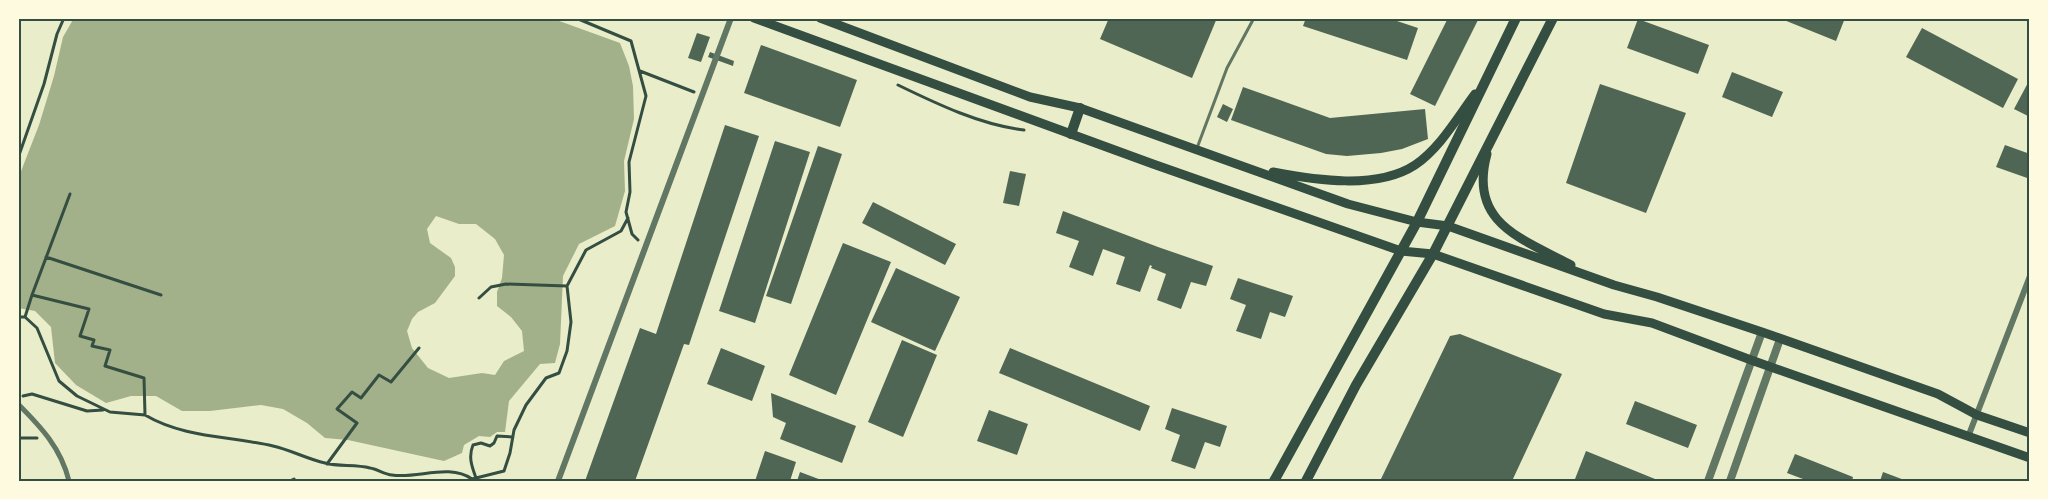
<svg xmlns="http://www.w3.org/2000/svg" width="2048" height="499" font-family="Arial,sans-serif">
	<rect width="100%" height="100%" fill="#e9edc9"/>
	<path fill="#a3b18a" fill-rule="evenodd" d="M 74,18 L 551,18 L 620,43 L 629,66 L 633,86 L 634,119 L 624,161 L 625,191 L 615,226 L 579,244 L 563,276 L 560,344 L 555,363 L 540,364 L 509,401 L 505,432 L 497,432 L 490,437 L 479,436 L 464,445 L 462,453 L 444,461 L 348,440 L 325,438 L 307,423 L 283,409 L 261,405 L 210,411 L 182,411 L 156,396 L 131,396 L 106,403 L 76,385 L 55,363 L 51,327 L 35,311 L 18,308 L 18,179 L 39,125 L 54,76 L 63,37 ZM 436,216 L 459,224 L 476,224 L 495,239 L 504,255 L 502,278 L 497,292 L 497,306 L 511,317 L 522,331 L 524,351 L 504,361 L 495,375 L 482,373 L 449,378 L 428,368 L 412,348 L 407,331 L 412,319 L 418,312 L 435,303 L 455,276 L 455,267 L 451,258 L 430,243 L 427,229 Z"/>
	<path fill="#4f6655" d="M 1109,18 L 1217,18 L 1192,78 L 1100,39 Z
		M 1306,18 L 1388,18 L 1418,28 L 1407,60 L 1303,26 Z
		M 1448,18 L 1479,18 L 1435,106 L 1410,94 Z
		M 1779,18 L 1845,18 L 1836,41 Z
		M 1638,19 L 1709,45 L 1698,74 L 1627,48 Z
		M 1922,28 L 2018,79 L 2003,108 L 1906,57 Z
		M 697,33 L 710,37 L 701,62 L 688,58 Z
		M 761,45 L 857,80 L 840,127 L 744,93 Z
		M 710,52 L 734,61 L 733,66 L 708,57 Z
		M 1732,72 L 1783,92 L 1772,117 L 1722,97 Z
		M 2030,79 L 2030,117 L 2014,109 Z
		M 1600,84 L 1686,113 L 1646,213 L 1566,183 Z
		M 1243,87 L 1330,118 L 1425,109 L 1428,139 L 1402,149 L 1381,153 L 1347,156 L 1326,154 L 1231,120 Z
		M 1223,104 L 1233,109 L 1227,122 L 1217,117 Z
		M 725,125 L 759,136 L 689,345 L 684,344 L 635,481 L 585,481 L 640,328 L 656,334 Z
		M 775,141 L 810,152 L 755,323 L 719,311 Z
		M 2005,145 L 2030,154 L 2030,179 L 1996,167 Z
		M 818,146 L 842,154 L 791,304 L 766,296 Z
		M 1010,171 L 1026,174 L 1019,206 L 1003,203 Z
		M 873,202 L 956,244 L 945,265 L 862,223 Z
		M 1063,211 L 1158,247 L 1213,266 L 1206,286 L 1191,282 L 1181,309 L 1157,300 L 1166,274 L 1151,268 L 1152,266 L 1150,265 L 1140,292 L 1116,284 L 1125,257 L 1103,249 L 1093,276 L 1069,267 L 1079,241 L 1056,233 Z
		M 843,243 L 891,262 L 836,395 L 789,375 Z
		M 896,268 L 960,297 L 935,351 L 871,322 Z
		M 1238,278 L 1293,296 L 1285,317 L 1270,312 L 1261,339 L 1236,331 L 1246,305 L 1230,299 Z
		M 1460,334 L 1562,374 L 1512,481 L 1380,481 L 1450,336 Z
		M 902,340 L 937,355 L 903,437 L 868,422 Z
		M 721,348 L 765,366 L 752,401 L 707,384 Z
		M 1010,348 L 1150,406 L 1140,431 L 999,373 Z
		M 771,393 L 856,426 L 842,463 L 780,439 L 786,423 L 773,417 Z
		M 1635,401 L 1697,425 L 1688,448 L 1626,424 Z
		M 1172,408 L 1227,426 L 1220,447 L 1205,442 L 1195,469 L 1171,461 L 1180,435 L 1165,429 Z
		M 989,410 L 1028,424 L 1017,455 L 977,441 Z
		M 765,451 L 796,462 L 790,481 L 755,481 Z
		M 1586,451 L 1660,481 L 1581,481 L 1575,479 Z
		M 1795,454 L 1853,477 L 1852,481 L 1802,481 L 1803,479 L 1787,473 Z
		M 800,472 L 824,481 L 797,481 Z
		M 1883,472 L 1907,481 L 1880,481 Z"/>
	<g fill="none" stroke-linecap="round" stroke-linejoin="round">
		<path stroke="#344e41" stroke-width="3" d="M 576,18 L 631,41 L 646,96 L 629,162 L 630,192 L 626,212 L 632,234 L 638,240
			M 640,71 L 694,92
			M 898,85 C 937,104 981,125 1024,130
			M 18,158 L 44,84 L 57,34 L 64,18
			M 46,257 L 161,295
			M 32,295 L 70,194
			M 479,298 L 491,287 L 506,284 L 567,286
			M 18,317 L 25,317 L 32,295 L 89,309 L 80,336 L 94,340 L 92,346 L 110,350 L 105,366 L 144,378 L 145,415 C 184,438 230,436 273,446 C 291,450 307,459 325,463 C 339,467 355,464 370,468 C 377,469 384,474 392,475 C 418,479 449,463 472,479 L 504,471 L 510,453 L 514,430 L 526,405 L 546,378 L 559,373 L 567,351 L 571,322 L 567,286 L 586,250 L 621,231 L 628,218
			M 25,317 L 37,328 L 59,381 L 77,396 L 110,412 L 145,415
			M 23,396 L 32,394 L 87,411 L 103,410
			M 18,438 L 37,438
			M 327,464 L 357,423 L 337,409 L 352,392 L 361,398 L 379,375 L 391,382 L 419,348
			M 476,478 C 472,467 468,457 473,445 L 481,443 L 490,446 L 494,443 L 497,436 L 513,437
			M 290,481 L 294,479 L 295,481"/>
		<path stroke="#617663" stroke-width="3" d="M 1197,148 L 1227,68 L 1254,18"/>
		<path stroke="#617663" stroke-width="5" d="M 18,404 C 41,427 61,448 69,481"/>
		<path stroke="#617663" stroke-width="6" d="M 1968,437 L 2030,276
			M 558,481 L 731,18"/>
		<path stroke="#617663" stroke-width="8" d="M 1708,481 L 1762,332
			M 1730,481 L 1780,339"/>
		<path stroke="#344e41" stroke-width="9" d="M 754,18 L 1153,164 L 1401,251 L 1433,254 L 1604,314 L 1652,323 L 1751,360 L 2030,458
			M 820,18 L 1030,97 L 1080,108 L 1348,204 L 1417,222 L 1448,226 L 1614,285 L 1657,297 L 1762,332 L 1938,394 L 1977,415 L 2030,433
			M 1487,154 C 1468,223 1521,238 1571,265
			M 1273,172 C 1315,180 1377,190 1415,165 C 1440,148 1457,118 1475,94"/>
		<path stroke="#344e41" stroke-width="10" d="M 1071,134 L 1080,108
			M 1274,481 L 1417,222 L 1516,18
			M 1306,481 L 1356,385 L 1433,254 L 1553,18"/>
	</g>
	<rect width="2048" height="499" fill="none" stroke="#fefae0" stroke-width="39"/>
	<rect x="20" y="20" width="2008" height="460" fill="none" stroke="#344e41" stroke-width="2"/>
</svg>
